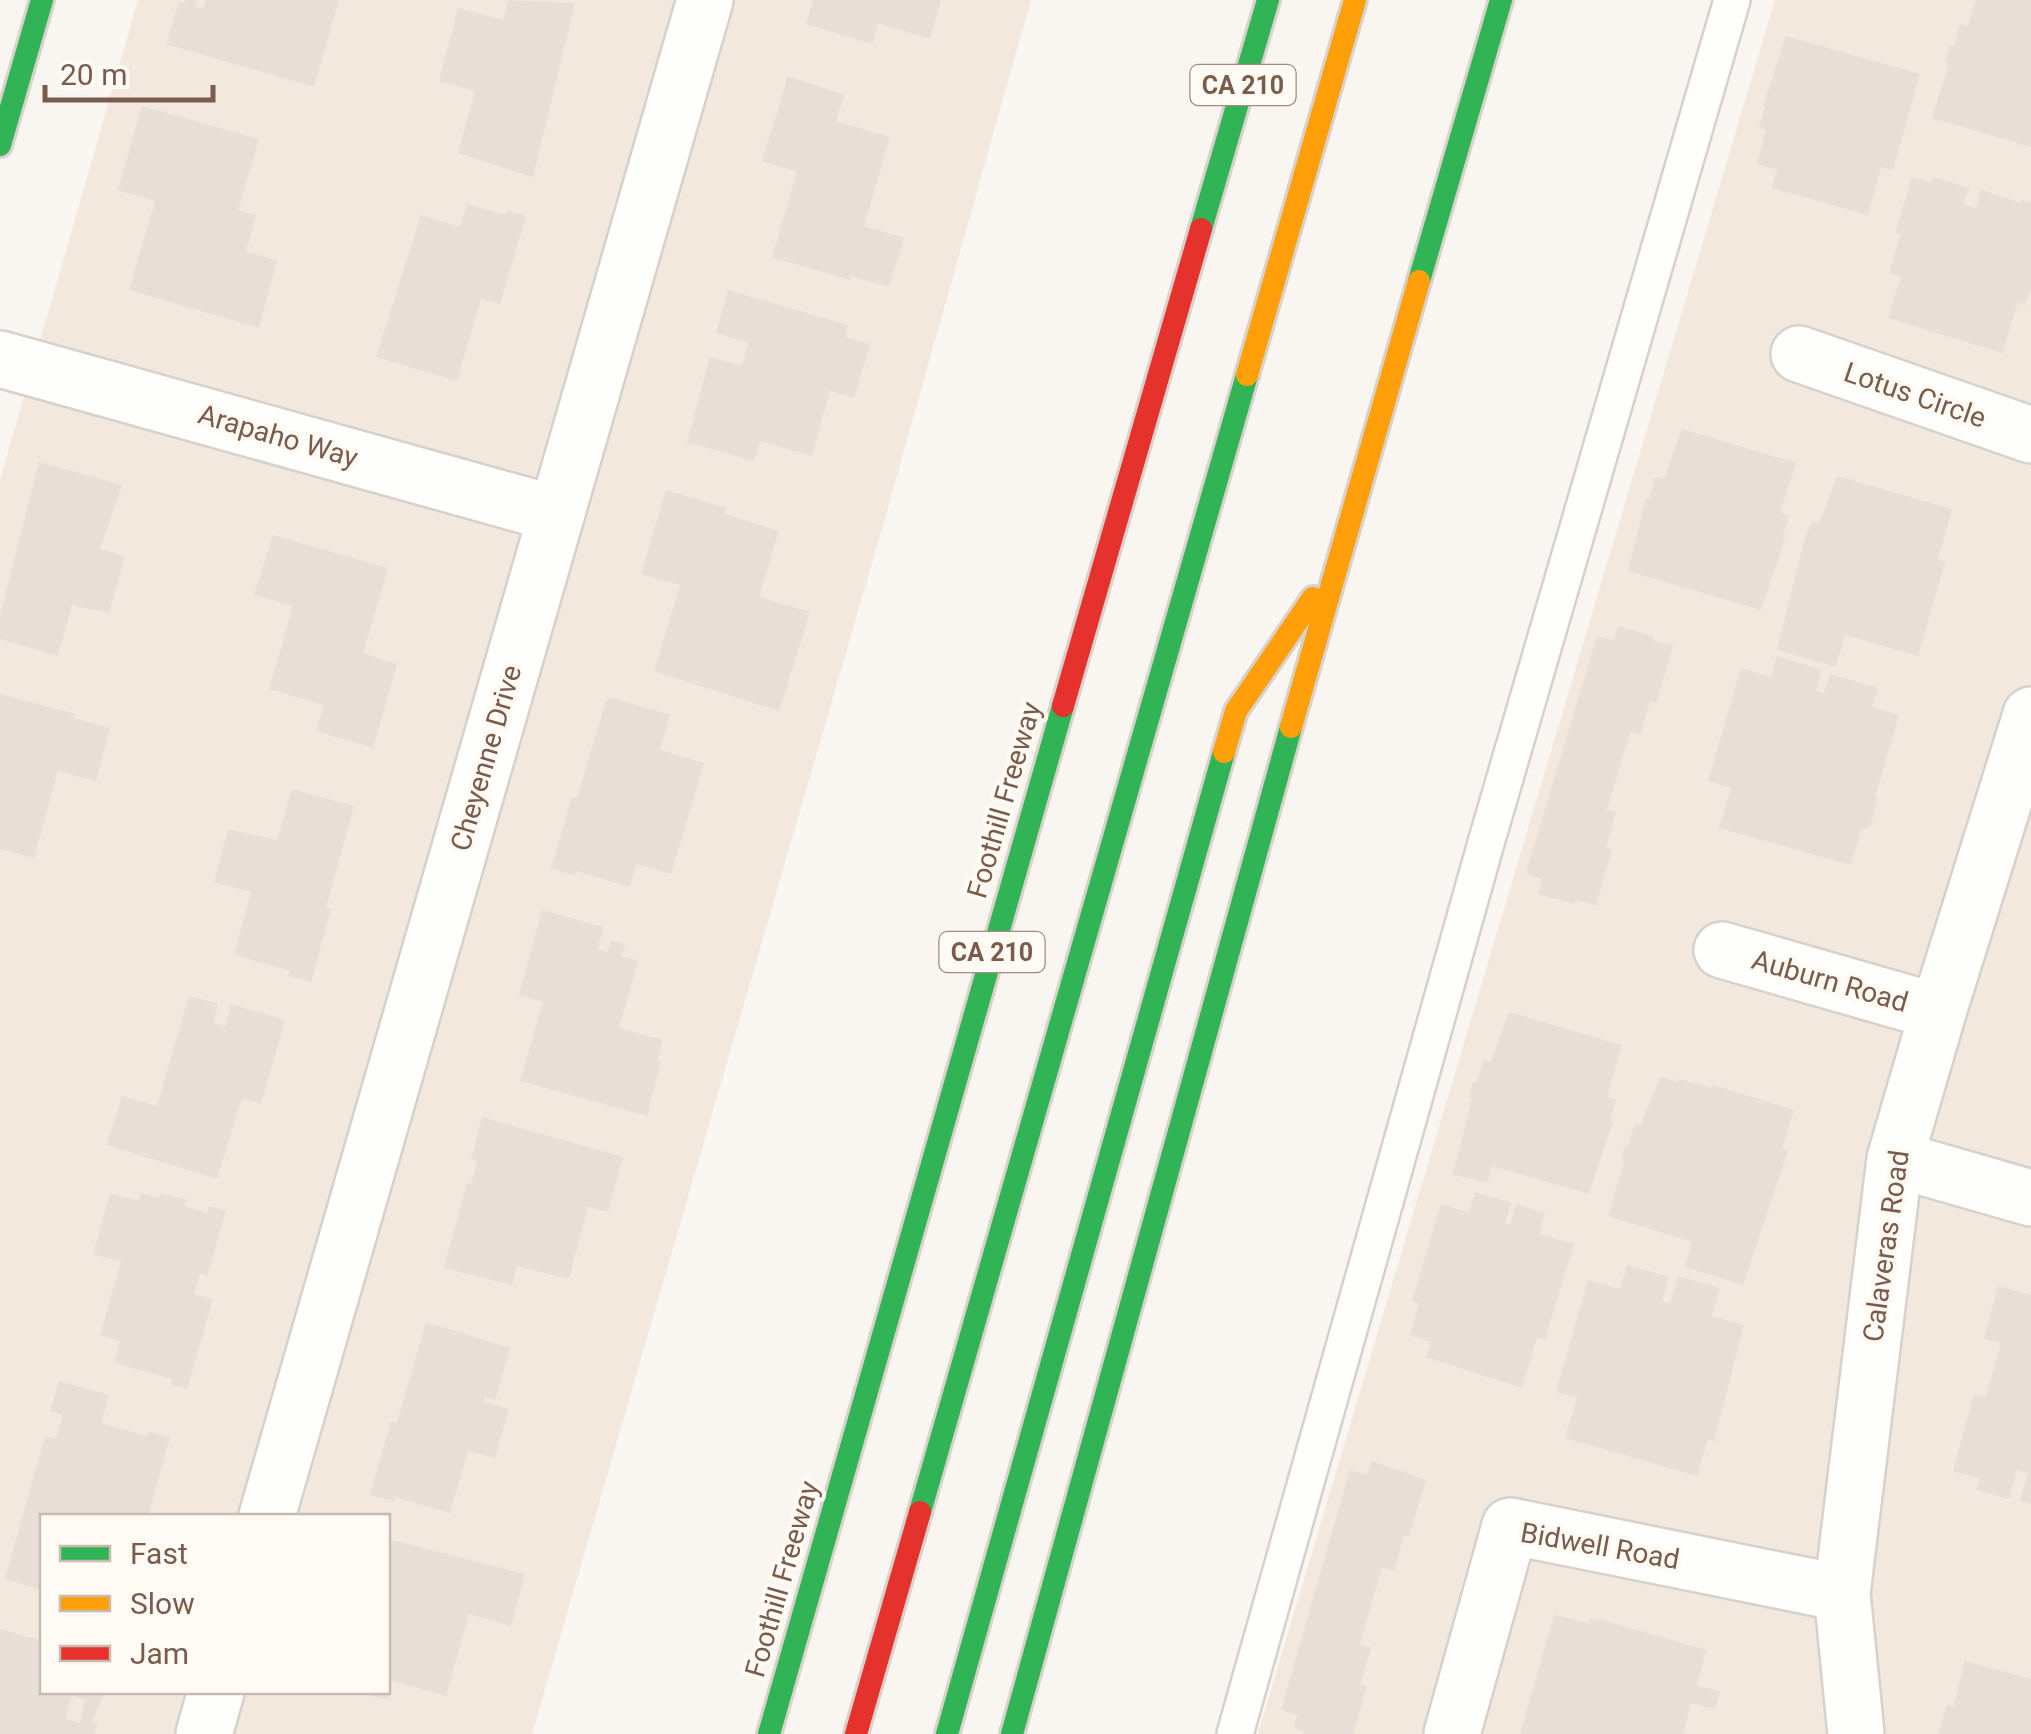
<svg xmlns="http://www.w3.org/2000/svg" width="2031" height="1734" font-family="Roboto,sans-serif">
	<rect width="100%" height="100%" fill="#f9f5f0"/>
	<path fill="#f2e8de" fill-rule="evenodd" d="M 138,0 L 1031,0 L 881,532 L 532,1734 L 0,1734 L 0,480 ZM 42,1516 L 388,1516 L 388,1692 L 42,1692 Z
		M 1775,0 L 2031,0 L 2031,1734 L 1258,1734 Z"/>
	<path fill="#e6ded7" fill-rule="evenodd" d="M 185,0 L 197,0 L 195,6 L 203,9 L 206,0 L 339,0 L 314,87 L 166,44 L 179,2 L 184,3 Z
		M 508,0 L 575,3 L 533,177 L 458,153 L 475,91 L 439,81 L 458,8 L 503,20 Z
		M 813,0 L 941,0 L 930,39 L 878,23 L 872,44 L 806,24 Z
		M 1976,0 L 2031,0 L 2031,147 L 1932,118 L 1949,63 L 1945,62 L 1950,45 L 1954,46 L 1960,24 L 1968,26 Z
		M 1786,36 L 1920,74 L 1893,170 L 1881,167 L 1868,215 L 1772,188 L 1777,170 L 1757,164 L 1766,130 L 1759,128 L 1765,106 L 1763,106 Z
		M 788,76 L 844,95 L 836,121 L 890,137 L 864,226 L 904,238 L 889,287 L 851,276 L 850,280 L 772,257 L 797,172 L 762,161 Z
		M 142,106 L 259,139 L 238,210 L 256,215 L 246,252 L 277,260 L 259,328 L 129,290 L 155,201 L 118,190 Z
		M 1912,177 L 1931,182 L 1933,177 L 1969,188 L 1963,204 L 1976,208 L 1981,190 L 2021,203 L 2022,200 L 2031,203 L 2031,288 L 2025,305 L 2018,302 L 2002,353 L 1888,318 L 1901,277 L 1889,273 L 1901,234 L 1895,233 Z
		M 467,204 L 505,215 L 506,210 L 526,216 L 500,304 L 481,299 L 457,381 L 376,357 L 421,215 L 460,227 Z
		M 728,290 L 848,325 L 845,337 L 870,344 L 854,398 L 830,391 L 812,456 L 760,441 L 754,461 L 687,442 L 710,357 L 742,366 L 748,343 L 716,333 Z
		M 1682,429 L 1796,463 L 1780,512 L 1789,516 L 1782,538 L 1785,539 L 1761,610 L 1628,571 L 1646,498 L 1649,499 L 1655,477 L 1664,479 Z
		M 39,462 L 122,485 L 100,549 L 125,556 L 109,613 L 72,605 L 58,656 L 0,639 L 0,616 Z
		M 1837,476 L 1952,509 L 1938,560 L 1945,562 L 1918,656 L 1845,635 L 1836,667 L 1777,650 L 1803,545 L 1811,522 L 1819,524 Z
		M 666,490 L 726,508 L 724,514 L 779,531 L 759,597 L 810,612 L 779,711 L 654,671 L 680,585 L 641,574 Z
		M 273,535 L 388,568 L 363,653 L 397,664 L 373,748 L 316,731 L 324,705 L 269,689 L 293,606 L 254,595 Z
		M 1618,626 L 1653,636 L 1652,640 L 1673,646 L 1656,703 L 1650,701 L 1640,735 L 1630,732 L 1607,810 L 1616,812 L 1606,848 L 1612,850 L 1596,905 L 1576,900 L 1574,904 L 1538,894 L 1542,879 L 1526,873 L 1597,636 L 1614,641 Z
		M 1777,656 L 1822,670 L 1816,691 L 1824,693 L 1830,674 L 1878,688 L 1872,707 L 1899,715 L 1875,797 L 1878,798 L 1870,827 L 1861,830 L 1851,865 L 1719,828 L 1731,788 L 1708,781 L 1741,668 L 1771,677 Z
		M 0,694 L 75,714 L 74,718 L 110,728 L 96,781 L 58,771 L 34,858 L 0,849 Z
		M 613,698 L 670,715 L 660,750 L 704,763 L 671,874 L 636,864 L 630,887 L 576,871 L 575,876 L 551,868 L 572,797 L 577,798 L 606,701 Z
		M 292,789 L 354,806 L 326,908 L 331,909 L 311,982 L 288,976 L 290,971 L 234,955 L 251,892 L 214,882 L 228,829 L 277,840 Z
		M 542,910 L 603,927 L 598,949 L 608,952 L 612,940 L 625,944 L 621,956 L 638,961 L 619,1028 L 663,1040 L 657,1061 L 661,1062 L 647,1116 L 520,1081 L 543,1002 L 519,995 Z
		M 189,996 L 218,1004 L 213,1023 L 225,1026 L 231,1004 L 285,1020 L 261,1104 L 242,1098 L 217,1179 L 107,1145 L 122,1096 L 157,1106 Z
		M 1509,1012 L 1622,1045 L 1607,1097 L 1616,1099 L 1610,1121 L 1613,1122 L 1589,1194 L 1492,1166 L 1487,1183 L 1453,1174 L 1472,1099 L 1469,1098 L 1473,1082 L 1477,1083 L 1484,1059 L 1491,1062 Z
		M 1660,1077 L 1678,1082 L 1679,1079 L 1712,1088 L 1713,1085 L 1794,1110 L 1782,1149 L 1788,1151 L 1743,1285 L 1685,1267 L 1692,1242 L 1608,1216 L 1624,1162 L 1621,1161 L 1625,1145 L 1628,1146 L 1635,1123 L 1641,1125 Z
		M 482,1117 L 623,1157 L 608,1212 L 588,1207 L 569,1279 L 517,1266 L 512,1285 L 444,1268 L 467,1183 L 471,1184 L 477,1161 L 471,1160 Z
		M 1475,1192 L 1512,1203 L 1505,1223 L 1510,1225 L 1516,1204 L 1545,1213 L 1539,1234 L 1574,1244 L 1545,1340 L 1537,1338 L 1522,1388 L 1426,1357 L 1431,1342 L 1410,1335 L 1419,1304 L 1412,1301 L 1441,1204 L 1469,1213 Z
		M 110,1193 L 139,1201 L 141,1193 L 159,1198 L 160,1193 L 187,1200 L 185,1206 L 207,1213 L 209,1206 L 226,1211 L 207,1276 L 200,1274 L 194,1294 L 213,1299 L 187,1389 L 170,1384 L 172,1379 L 114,1363 L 120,1341 L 100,1335 L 121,1262 L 93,1254 Z
		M 1627,1265 L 1669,1277 L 1662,1301 L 1670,1304 L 1678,1276 L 1720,1288 L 1712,1316 L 1744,1325 L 1714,1441 L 1708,1439 L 1697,1476 L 1565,1438 L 1577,1398 L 1556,1392 L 1588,1280 L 1620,1289 Z
		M 1998,1286 L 2031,1295 L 2031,1504 L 2020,1501 L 2028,1473 L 2017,1470 L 2009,1499 L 1976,1490 L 1980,1479 L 1953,1471 L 1974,1394 L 1986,1397 L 2001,1343 L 1984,1339 Z
		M 426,1322 L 510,1348 L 495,1400 L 484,1397 L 483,1402 L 509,1409 L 495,1458 L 468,1451 L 450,1513 L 395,1497 L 394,1501 L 370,1495 L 391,1421 L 397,1423 Z
		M 59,1381 L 109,1395 L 101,1423 L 147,1436 L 148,1432 L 170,1437 L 148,1516 L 42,1516 L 42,1590 L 5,1579 L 45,1436 L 56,1439 L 63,1415 L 50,1411 Z
		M 1371,1461 L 1426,1480 L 1409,1536 L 1404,1535 L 1394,1571 L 1382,1567 L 1360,1644 L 1371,1648 L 1360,1684 L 1367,1686 L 1353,1734 L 1303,1734 L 1303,1731 L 1294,1728 L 1297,1715 L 1281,1710 L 1350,1470 L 1367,1475 Z
		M 388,1539 L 525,1574 L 511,1626 L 469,1614 L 446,1696 L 393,1681 L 388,1700 L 362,1693 L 388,1692 Z
		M 1554,1615 L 1588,1623 L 1590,1619 L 1597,1621 L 1598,1619 L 1706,1650 L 1697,1686 L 1720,1691 L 1715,1709 L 1691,1703 L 1683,1734 L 1520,1734 Z
		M 0,1629 L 42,1641 L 42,1692 L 105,1692 L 92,1723 L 97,1724 L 94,1734 L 0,1734 ZM 72,1696 L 85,1700 L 80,1723 L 65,1719 Z
		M 1965,1661 L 2031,1679 L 2031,1734 L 1938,1734 L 1947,1705 L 1953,1707 Z"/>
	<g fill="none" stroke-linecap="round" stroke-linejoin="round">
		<g stroke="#d7d1cb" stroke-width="40">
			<path id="lane" d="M 1235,1734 L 1486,843 L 1732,0"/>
		</g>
		<g stroke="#d7d1cb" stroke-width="60">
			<path id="street" d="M 1799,354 L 2031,435
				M 0,359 L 556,514
				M 1722,950 L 1938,1012
				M 1895,1159 L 2031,1198
				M 267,1516 L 705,0
				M 204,1734 L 216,1692
				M 1452,1734 L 1510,1526 L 1842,1593
				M 1856,1734 L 1842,1593 L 1895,1159 L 1938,1012 L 2031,715"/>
		</g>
		<g stroke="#d9d2cb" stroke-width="28">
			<path id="fast" d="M 0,145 L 42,0
				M 1201,229 L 1268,0
				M 1419,281 L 1501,0
				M 920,1512 L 1247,375
				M 769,1734 L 1063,706
				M 947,1734 L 1224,752
				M 1012,1734 L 1291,727"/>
		</g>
		<g stroke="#d9d2cb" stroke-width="28">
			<path id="slow" d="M 1247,375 L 1355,0
				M 1291,727 L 1419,281
				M 1224,752 L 1236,711 L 1313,598"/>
		</g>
		<g stroke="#d9d2cb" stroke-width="28">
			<path id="jam" d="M 1063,706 L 1201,229
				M 856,1734 L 920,1512"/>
		</g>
		<use href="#lane" stroke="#fefefd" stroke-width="35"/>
		<use href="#street" stroke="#fefefd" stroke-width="55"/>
		<use href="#fast" stroke="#30b455" stroke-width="22"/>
		<use href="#slow" stroke="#ff9f0a" stroke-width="22"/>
		<use href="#jam" stroke="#e5322d" stroke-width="22"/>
	</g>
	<g text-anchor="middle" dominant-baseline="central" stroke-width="8" stroke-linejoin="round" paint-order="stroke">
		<g fill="#fffaf3" stroke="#a28b7f" stroke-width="2.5">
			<rect x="1190.5" y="65" width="105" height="40" rx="8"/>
			<rect x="939.5" y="932" width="105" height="40" rx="8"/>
		</g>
		<g font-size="25" font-weight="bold" fill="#7a5c4d">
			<text x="1243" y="85">CA 210</text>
			<text x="992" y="952">CA 210</text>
		</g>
		<g font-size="28" fill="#7a5c4d" stroke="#fffaf3">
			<text transform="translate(1915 395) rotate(19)">Lotus Circle</text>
			<text transform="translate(278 436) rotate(16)">Arapaho Way</text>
			<text transform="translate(486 758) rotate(-74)">Cheyenne Drive</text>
			<text transform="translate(1004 800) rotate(-74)">Foothill Freeway</text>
			<text transform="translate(1830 981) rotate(16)">Auburn Road</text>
			<text transform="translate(1886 1246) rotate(-82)">Calaveras Road</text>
			<text transform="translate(1600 1546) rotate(10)">Bidwell Road</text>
			<text transform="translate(782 1579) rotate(-74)">Foothill Freeway</text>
		</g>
	</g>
	<rect x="40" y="1514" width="350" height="180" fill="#fffaf3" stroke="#cabbb1" stroke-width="2.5"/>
	<rect x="60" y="1546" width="50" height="15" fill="#30b455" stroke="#cabbb1" stroke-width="2.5"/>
	<text x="130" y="1564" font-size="30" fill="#7a5c4d">Fast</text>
	<rect x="60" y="1596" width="50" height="15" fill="#ff9f0a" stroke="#cabbb1" stroke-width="2.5"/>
	<text x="130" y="1614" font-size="30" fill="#7a5c4d">Slow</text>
	<rect x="60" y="1646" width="50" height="15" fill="#e5322d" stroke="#cabbb1" stroke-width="2.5"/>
	<text x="130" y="1664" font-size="30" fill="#7a5c4d">Jam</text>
	<path d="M45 85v15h168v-15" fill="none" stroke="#7a5c4d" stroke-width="5"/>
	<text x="60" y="85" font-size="30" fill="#7a5c4d" stroke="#fffaf3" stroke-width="8" paint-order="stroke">20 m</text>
</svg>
